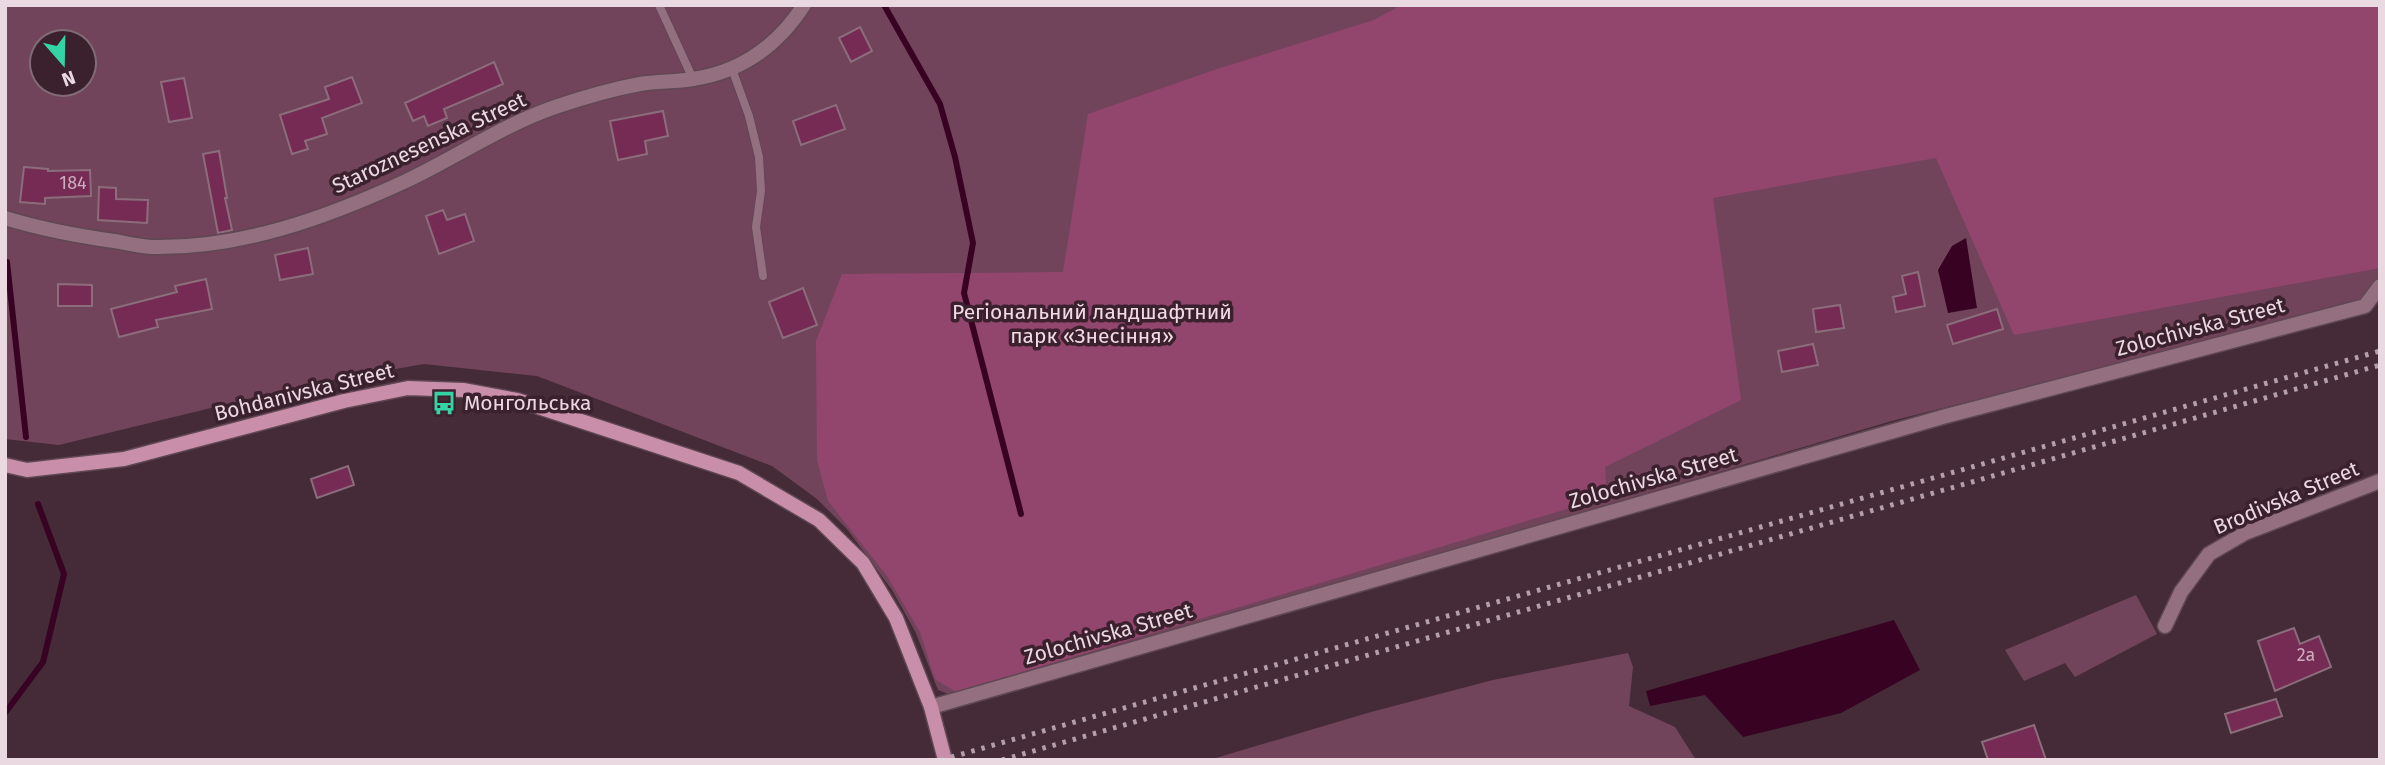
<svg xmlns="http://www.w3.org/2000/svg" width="2385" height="765" font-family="'Fira Sans',sans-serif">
	<rect width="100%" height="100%" fill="#452b38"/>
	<path fill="#72445b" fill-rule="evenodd" d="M 5,5 L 2380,5 L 2380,299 L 1895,420 L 956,697 L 938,690 L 916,633 L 892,590 L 847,529 L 817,499 L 772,466 L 537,376 L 424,364 L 309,384 L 59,445 L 5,439 ZM 42,42 L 84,42 L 84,84 L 42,84 Z
		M 2136,595 L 2157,634 L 2075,677 L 2065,663 L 2024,681 L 2005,650 Z
		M 1628,653 L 1633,667 L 1629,706 L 1675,727 L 1696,760 L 1209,760 L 1371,712 L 1493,680 Z"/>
	<path fill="#92466e" d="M 1401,5 L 2380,5 L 2380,268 L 2014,335 L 1936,158 L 1713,198 L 1741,400 L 1605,467 L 1607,497 L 956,692 L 935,679 L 920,632 L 887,576 L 828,501 L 817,460 L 816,341 L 842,274 L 1063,272 L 1088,114 L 1214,70 L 1374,20 Z"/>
	<path fill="#380223" d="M 1966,238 L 1977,308 L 1948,313 L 1938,270 L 1952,246 Z
		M 1894,620 L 1920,670 L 1841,713 L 1743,737 L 1705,695 L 1650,706 L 1646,691 Z"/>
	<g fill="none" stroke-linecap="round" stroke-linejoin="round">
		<path stroke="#380223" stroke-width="6" d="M 884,5 L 940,104 L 955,157 L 973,243 L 964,293 L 1021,514
			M 7,262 L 26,437
			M 5,713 L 43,662 L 64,574 L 38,504"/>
	</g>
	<path fill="#752b54" stroke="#8b6d7b" stroke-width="2" d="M 860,27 L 872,51 L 851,62 L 839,38 Z
		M 494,62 L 503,84 L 444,109 L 447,118 L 428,126 L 424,116 L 413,121 L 405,103 Z
		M 352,77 L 362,103 L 322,118 L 327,134 L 305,141 L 308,149 L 292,154 L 280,115 L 329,99 L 325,87 Z
		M 184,78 L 192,118 L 169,122 L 161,82 Z
		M 836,105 L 845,129 L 801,145 L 793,121 Z
		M 663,111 L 668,136 L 645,141 L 647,154 L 618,160 L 610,121 Z
		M 219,151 L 227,198 L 225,198 L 232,230 L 218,233 L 203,154 Z
		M 24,167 L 48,169 L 48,171 L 90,170 L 91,196 L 45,198 L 45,204 L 20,202 Z
		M 99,187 L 116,188 L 116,199 L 148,200 L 147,223 L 98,220 Z
		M 443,210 L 447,220 L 465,214 L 474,241 L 439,254 L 426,216 Z
		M 308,248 L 313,274 L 280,280 L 275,255 Z
		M 1918,272 L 1925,306 L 1896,312 L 1893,297 L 1906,294 L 1902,276 Z
		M 206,279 L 212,309 L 156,320 L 158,327 L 119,337 L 111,309 L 177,292 L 175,286 Z
		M 58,284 L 92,285 L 92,306 L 58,306 Z
		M 803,288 L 817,325 L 783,338 L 769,302 Z
		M 1840,305 L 1844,328 L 1816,332 L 1813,309 Z
		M 1997,309 L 2003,329 L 1953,344 L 1947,325 Z
		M 1813,344 L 1818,365 L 1782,372 L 1778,351 Z
		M 348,466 L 354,485 L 317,498 L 311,479 Z
		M 2294,628 L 2300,644 L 2319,636 L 2331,667 L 2275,691 L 2258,641 Z
		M 2276,699 L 2282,716 L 2231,733 L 2225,714 Z
		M 2034,725 L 2046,760 L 1988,760 L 1982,742 Z"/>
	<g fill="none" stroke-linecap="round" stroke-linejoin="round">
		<g stroke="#5f4753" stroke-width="10">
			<path id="service" d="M 659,5 L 693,79
				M 732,69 L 749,116 L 759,157 L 761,191 L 756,227 L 763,276"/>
		</g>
		<g stroke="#5f4753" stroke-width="17">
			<path id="minor" d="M 5,218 C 41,229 78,236 114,241 C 126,243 139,246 151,247 C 240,249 326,218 406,181 C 457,157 504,124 558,106 C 585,97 613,89 640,84 C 658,81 676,82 693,79 C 741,72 778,45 804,5
				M 2165,626 L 2181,592 L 2209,554 L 2245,533 L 2380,481
				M 931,707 L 1946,416 L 2365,306 L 2380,286"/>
		</g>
		<g stroke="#5f4753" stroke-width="17">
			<path id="secondary" d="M 5,465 L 27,470 L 124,459 L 344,401 L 408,388 L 463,390 L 517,400 L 739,473 L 819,520 L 863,563 L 896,618 L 931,707 L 945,760"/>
		</g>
		<use href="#service" stroke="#936f80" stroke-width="8"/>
		<use href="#minor" stroke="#936f80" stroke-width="14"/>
		<use href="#secondary" stroke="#c88eaa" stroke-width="14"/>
		<path stroke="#b4a0a9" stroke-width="5" stroke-dasharray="3.5 7" stroke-linecap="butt" d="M 941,760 L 2380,351
			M 1002,760 L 2380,365"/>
	</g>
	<defs>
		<g id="bus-bare" transform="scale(1.89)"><path d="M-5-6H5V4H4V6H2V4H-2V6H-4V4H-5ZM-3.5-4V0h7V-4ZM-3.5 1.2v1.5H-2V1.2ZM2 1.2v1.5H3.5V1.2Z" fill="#34d4a7" stroke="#3b212e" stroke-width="2.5" paint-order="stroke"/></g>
	</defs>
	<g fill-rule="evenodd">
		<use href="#bus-bare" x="444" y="403"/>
	</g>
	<g text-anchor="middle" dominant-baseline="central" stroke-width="7" stroke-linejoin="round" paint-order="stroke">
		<g font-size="18" fill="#cdaebe">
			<text x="73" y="183">184</text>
			<text x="2306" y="655">2а</text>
		</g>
		<g font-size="21" fill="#ead9e1" stroke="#3b212e">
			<text transform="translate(429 143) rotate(-25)">Staroznesenska Street</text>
			<text transform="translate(2200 327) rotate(-15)">Zolochivska Street</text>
			<text transform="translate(304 392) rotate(-14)">Bohdanivska Street</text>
			<text transform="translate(1653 478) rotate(-16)">Zolochivska Street</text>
			<text transform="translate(2286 498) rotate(-23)">Brodivska Street</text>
			<text transform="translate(1108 634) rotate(-16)">Zolochivska Street</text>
		</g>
		<g font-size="21" fill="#f1dae4" stroke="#3b212e">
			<text x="1092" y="312">Регіональний ландшафтний<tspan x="1092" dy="24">парк «Знесіння»</tspan></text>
		</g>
		<g font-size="21" fill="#ead9e1" stroke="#3b212e" text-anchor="start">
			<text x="464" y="403">Монгольська</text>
		</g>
	</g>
	<rect width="2385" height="765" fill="none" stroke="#ead9e1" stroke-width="14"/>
	<g transform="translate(63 63) rotate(160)"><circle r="33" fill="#3b212e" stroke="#816b76" stroke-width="2"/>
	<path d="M0-5L12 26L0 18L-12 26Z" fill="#34d4a7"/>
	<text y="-10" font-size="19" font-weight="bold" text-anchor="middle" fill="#ead9e1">N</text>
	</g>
</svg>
